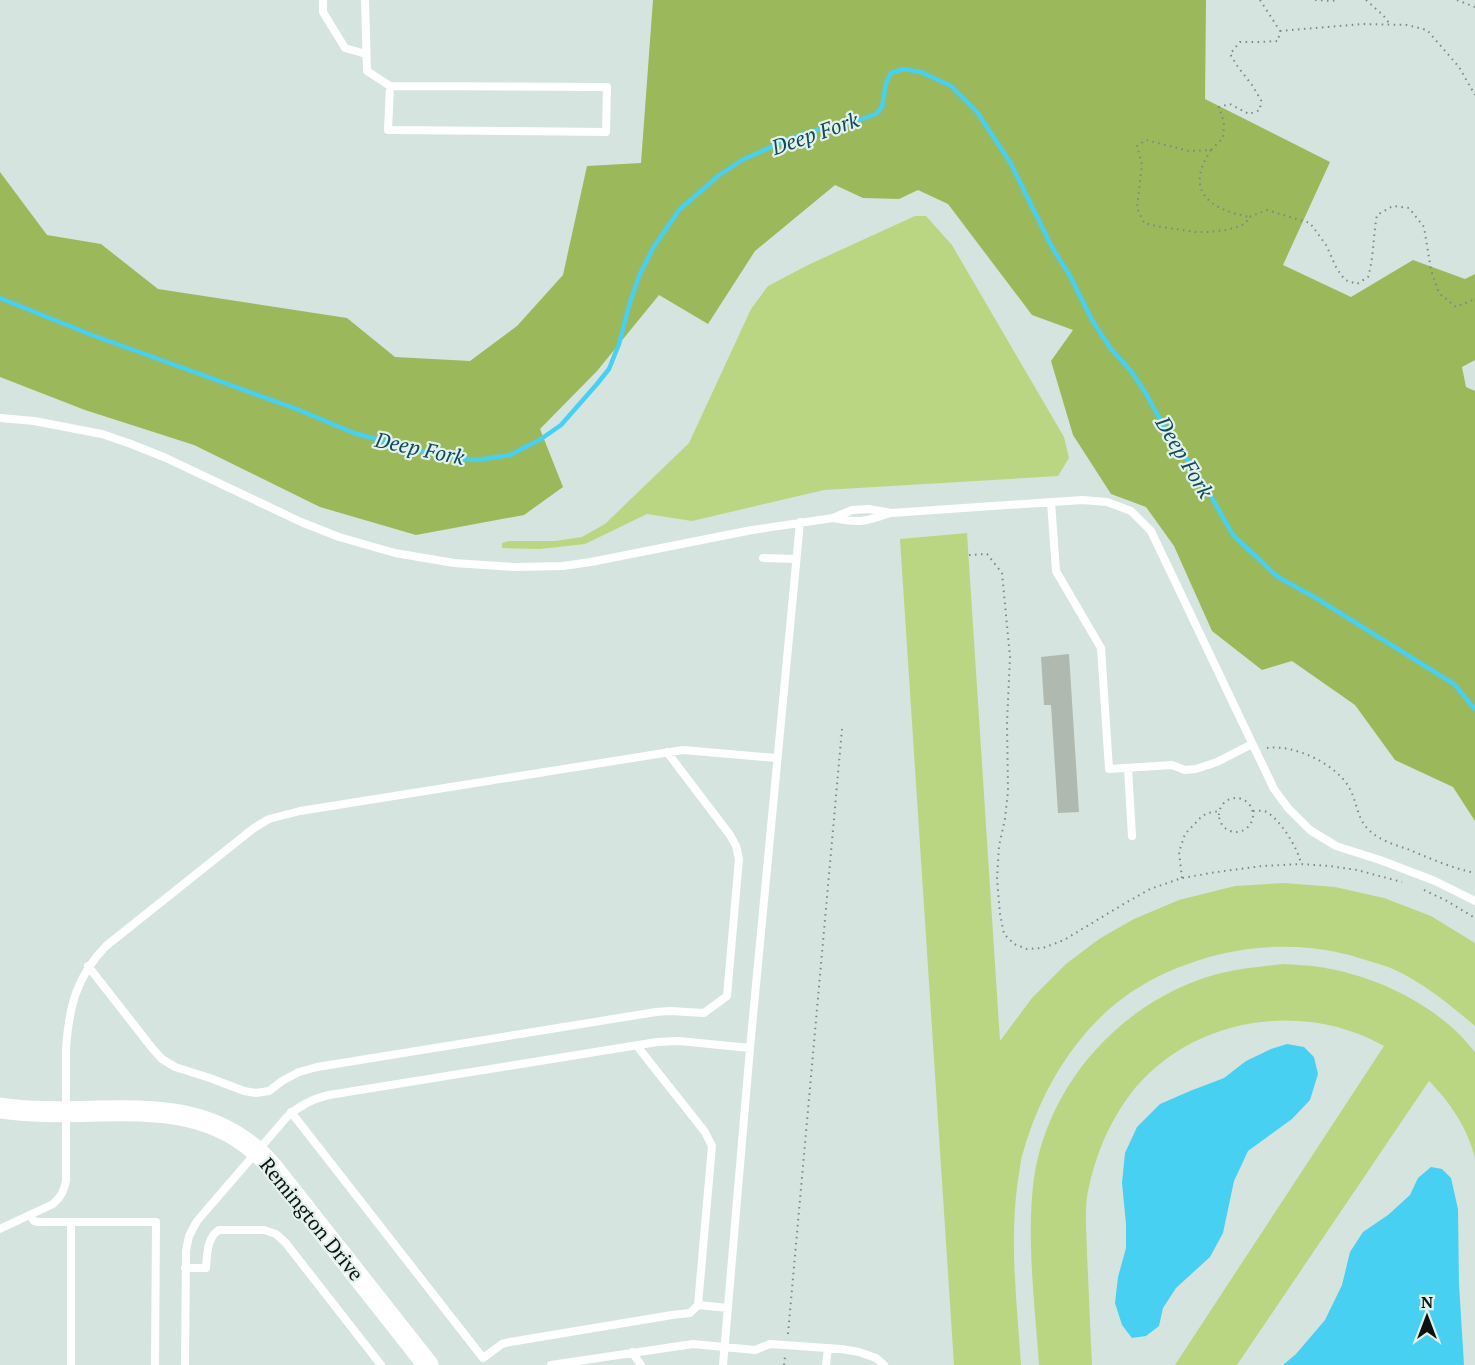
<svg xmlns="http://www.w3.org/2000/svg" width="1475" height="1365" font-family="'PT Serif',serif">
	<rect width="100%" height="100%" fill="#d5e4de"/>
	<path fill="#bad683" d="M 915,216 L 926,216 L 952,245 L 1064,437 L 1069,458 L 1058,476 L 824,490 L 692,521 L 647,514 L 585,544 L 540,549 L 502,548 L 502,543 L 509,541 L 555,541 L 582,537 L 605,524 L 689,443 L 751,309 L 768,286 L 810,264 Z
		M 967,533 L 1000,1041 L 1032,998 L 1066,964 L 1099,939 L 1134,919 L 1179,900 L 1235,886 L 1284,883 L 1335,887 L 1384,898 L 1431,916 L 1475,943 L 1475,1026 C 1450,1005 1424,983 1393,969 C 1387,966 1379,964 1372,962 C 1352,955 1331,950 1310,948 C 1244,941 1166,962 1114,1005 C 1069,1043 1039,1096 1023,1153 C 1020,1161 1020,1171 1018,1180 C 1009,1241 1017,1303 1021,1365 L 954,1365 L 900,539 Z
		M 1283,964 C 1295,965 1308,965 1320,967 C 1370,975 1419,997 1456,1031 C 1463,1038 1469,1045 1475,1052 L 1475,1158 C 1468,1129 1450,1102 1429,1081 L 1237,1365 L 1175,1365 L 1384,1046 C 1301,999 1187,1018 1129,1096 C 1108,1124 1095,1157 1088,1191 C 1084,1211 1087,1236 1087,1255 C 1089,1292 1090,1328 1092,1365 L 1039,1365 C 1035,1306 1026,1236 1034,1178 C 1048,1085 1118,1006 1207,977 C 1231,969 1257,967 1283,964 Z"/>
	<path fill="#9bb85b" d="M 653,0 L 1206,0 L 1205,99 L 1330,162 L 1283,265 L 1351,297 L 1413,260 L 1465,279 L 1475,274 L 1475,360 L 1462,367 L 1466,387 L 1475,391 L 1475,821 L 1453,787 L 1395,760 L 1355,705 L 1292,661 L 1262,670 L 1212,631 L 1174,546 L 1146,507 L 1111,494 L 1073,435 L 1051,361 L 1073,330 L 1032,315 L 948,204 L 918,190 L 899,199 L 863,198 L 835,185 L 755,251 L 708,324 L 659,295 L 597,371 L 540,429 L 563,487 L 524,515 L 416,535 L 320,507 L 194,445 L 85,410 L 0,377 L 0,172 L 47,235 L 101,244 L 158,289 L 347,318 L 395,357 L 470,361 L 517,326 L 563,275 L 587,166 L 641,163 Z"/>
	<path fill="#47d0f2" d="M 1287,1044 L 1304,1047 L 1314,1057 L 1318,1074 L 1310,1100 L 1292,1119 L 1248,1151 L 1234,1181 L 1223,1233 L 1210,1257 L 1176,1288 L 1163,1308 L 1159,1326 L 1146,1336 L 1132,1338 L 1122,1325 L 1115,1303 L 1118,1277 L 1126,1248 L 1126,1224 L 1122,1183 L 1125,1153 L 1137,1127 L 1160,1104 L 1190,1091 L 1224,1078 L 1246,1061 L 1271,1049 Z
		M 1431,1167 L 1442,1169 L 1451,1178 L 1458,1209 L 1459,1284 L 1464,1365 L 1283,1365 L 1296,1354 L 1325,1320 L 1342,1285 L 1350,1252 L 1363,1232 L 1388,1215 L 1410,1195 L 1418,1178 Z"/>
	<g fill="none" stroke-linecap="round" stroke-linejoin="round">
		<path stroke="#47d0f2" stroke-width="4.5" d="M 0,298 L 92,335 L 299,410 L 354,433 L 444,457 L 477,460 L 510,455 L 541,439 L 561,425 L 597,384 L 609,369 L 619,344 L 630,302 L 639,276 L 653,248 L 679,210 L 718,176 L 742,160 L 791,138 L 820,129 L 856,121 L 876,114 L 882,107 L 886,83 L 891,73 L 903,69 L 921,72 L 951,86 L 977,112 L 1010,162 L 1053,249 L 1070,276 L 1092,320 L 1111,349 L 1131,371 L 1145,392 L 1165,428 L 1204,484 L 1233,535 L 1278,577 L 1316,598 L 1454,684 L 1475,709"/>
	</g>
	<path fill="#afb9af" d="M 1069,654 L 1079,812 L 1058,813 L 1051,705 L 1044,705 L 1041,657 Z"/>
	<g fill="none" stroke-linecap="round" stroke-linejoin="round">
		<path stroke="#7e8884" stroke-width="2" stroke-dasharray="1.5 4.5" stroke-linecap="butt" d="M 1260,0 L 1280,31 L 1278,41 L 1259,42 L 1240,42 L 1230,54 L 1238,67 L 1252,85 L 1261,100 L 1260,110 L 1249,114 L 1230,104 L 1219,107 L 1224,123 L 1223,138 L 1211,150 L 1189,151 L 1146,140 L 1137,146 L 1142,165 L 1137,208 L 1144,223 L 1161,227 L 1195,232 L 1209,232 L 1226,230 L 1240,226 L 1246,223 L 1249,217 L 1267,210 L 1310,223 L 1326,245 L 1337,269 L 1345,280 L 1357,284 L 1368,277 C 1374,257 1373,236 1377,215 L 1393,206 L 1409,208 L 1424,227 L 1431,270 L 1439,293 L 1456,307 L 1475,299
			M 1315,0 L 1332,1 L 1335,0
			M 1366,0 L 1383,15 L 1389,23
			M 1457,0 L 1475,7
			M 1280,31 L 1363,24 L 1407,25 L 1427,30 L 1459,67 L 1475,95
			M 1211,150 C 1184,191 1209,209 1249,217
			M 969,555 L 987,554 L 1002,573 L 1010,657 L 1007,723 L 1008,791 L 1005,819 L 999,846 L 997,879 L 1000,914 L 1004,934 L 1014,944 L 1027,949 L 1043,948 L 1064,940 L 1122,905 L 1150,889 L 1182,878 L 1217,872 L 1262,866 L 1301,864 L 1329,866 L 1357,870 L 1402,882
			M 1267,748 C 1294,744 1337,764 1350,789 C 1357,802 1357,819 1369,830 C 1380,841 1396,845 1410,850 C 1431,859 1452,868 1475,873
			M1219 815a17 17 0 1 1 34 0a17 17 0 1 1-34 0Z
			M 1253,811 C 1258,811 1263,810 1267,812 C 1281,821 1298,848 1301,864
			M 1182,878 L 1179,852 L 1185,834 L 1202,816 L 1208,813 L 1220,811
			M 1424,890 L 1447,901 L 1475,918
			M 788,1334 L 842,729
			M 784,1365 L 785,1356"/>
		<path stroke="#fff" stroke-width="8" d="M 323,0 L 323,12 L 345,48 L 366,54
			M 365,0 L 367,71 L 390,86 L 607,87 L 606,132 L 388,130 L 390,86
			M 0,418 L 34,421 L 102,434 L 131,444 L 166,458 L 301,522 L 339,537 L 395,553 L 454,563 L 515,567 L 563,566 L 591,562 L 752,530 L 833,518 L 852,510 L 869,509 L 891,513 L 1082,500 L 1107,502 L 1131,511 L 1151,531 L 1274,789 L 1288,808 L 1310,830 L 1336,846 L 1380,860 L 1435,881 L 1475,901
			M 1051,502 L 1056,571 L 1101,648 L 1109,769 L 1172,765 L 1185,770 L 1196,769 L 1217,762 L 1252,744
			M 833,518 C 859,523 865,522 890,513
			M 763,558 L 796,559
			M 1128,768 L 1132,836
			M 88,966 L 152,1048 L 162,1059 L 175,1067 L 210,1078 L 244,1091 L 256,1093 L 269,1091 L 282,1081 L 299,1072 L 317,1067 L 656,1012 L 670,1011 L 704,1013 L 727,996 L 739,859 L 736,846 L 730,835 L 667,752
			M 291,1112 L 483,1358 L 502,1344 L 510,1342 L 672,1315 L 690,1313 L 698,1305 L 712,1146 L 705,1132 L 637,1046
			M 30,1215 L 34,1221 L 38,1222 L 156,1222 L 155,1365
			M 0,1229 L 53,1204 C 61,1197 64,1191 66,1181 L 66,1049 C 69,1007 76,977 106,946 L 254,828 L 269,819 L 300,811 L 683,750 L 777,758
			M 185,1268 L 206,1268 C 207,1255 207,1237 219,1230 L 264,1230 L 276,1234 L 285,1242 L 381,1365
			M 698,1305 L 728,1308
			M 632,1352 L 641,1365
			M 71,1365 L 71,1222
			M 185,1365 L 186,1251 L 189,1236 L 197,1221 L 286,1118 C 299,1105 312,1099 329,1095 L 657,1042 L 679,1041 L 750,1048
			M 551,1365 L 693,1344 L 755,1350 L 770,1344 L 841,1349 L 859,1352 L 876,1358 L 884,1365
			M 723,1365 L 750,1048 L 800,522
			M 826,1365 L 828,1348"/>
		<path stroke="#fff" stroke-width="21" d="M 0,1108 C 96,1123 199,1082 272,1167 L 428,1365"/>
	</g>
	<g text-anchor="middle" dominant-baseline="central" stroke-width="4.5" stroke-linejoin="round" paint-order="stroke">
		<g font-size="20" fill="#0d1210" stroke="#e2f1eb">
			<text transform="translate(312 1219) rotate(51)">Remington Drive</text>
		</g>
		<g font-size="21" font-style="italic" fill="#0f4a58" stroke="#e2f1eb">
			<text transform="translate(815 133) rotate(-19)">Deep Fork</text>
			<text transform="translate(420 448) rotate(12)">Deep Fork</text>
			<text transform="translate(1185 457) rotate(59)">Deep Fork</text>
		</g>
	</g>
	<g transform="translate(1427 1317)" stroke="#e2f1eb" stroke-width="4.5" paint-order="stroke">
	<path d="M0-4.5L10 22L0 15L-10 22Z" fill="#0d1210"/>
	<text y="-9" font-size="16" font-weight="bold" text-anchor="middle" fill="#0d1210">N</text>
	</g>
</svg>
